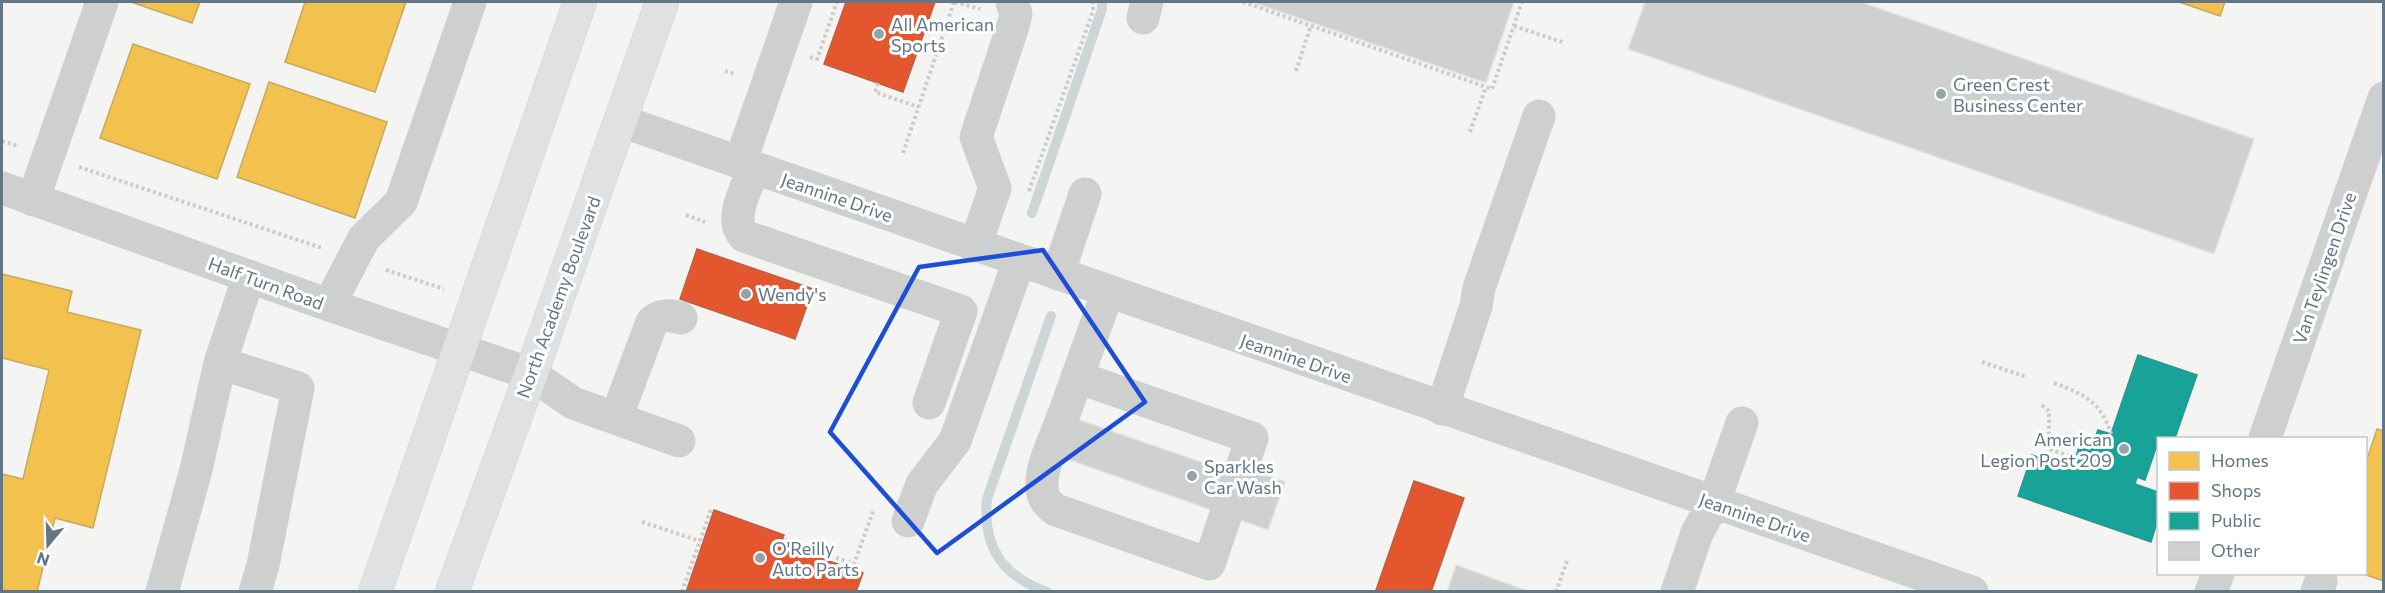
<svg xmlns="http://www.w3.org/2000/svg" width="2385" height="593" font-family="Commissioner,sans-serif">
	<rect width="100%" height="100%" fill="#f4f4f2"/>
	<path fill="#f2c14e" stroke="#c7aa5e" stroke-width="1.5" d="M 131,2 L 200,2 L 192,23 Z
		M 305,2 L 406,2 L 375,92 L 285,62 Z
		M 2179,2 L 2225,2 L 2220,16 Z
		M 133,44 L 250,84 L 217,179 L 100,138 Z
		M 269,82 L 387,122 L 355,218 L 237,177 Z
		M 2,274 L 72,291 L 67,312 L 141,330 L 93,528 L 55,518 L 37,592 L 2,592 L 2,474 L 23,479 L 49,370 L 2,358 Z
		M 2377,429 L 2384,431 L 2384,581 L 2363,574 L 2366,574 L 2366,462 Z"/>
	<path fill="#e4572e" stroke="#bd6048" stroke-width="1.5" d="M 846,2 L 935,2 L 903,92 L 824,64 Z
		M 697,249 L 813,289 L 795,339 L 680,299 Z
		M 1414,481 L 1464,498 L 1431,592 L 1381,592 L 1376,590 Z
		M 714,510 L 784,535 L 781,544 L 863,573 L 856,592 L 686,592 Z"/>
	<path fill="#17a398" stroke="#2e9692" stroke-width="1.5" d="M 2138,355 L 2197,375 L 2175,438 L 2158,438 L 2158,449 L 2156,448 L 2145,480 L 2137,477 L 2135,484 L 2158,492 L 2158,519 L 2151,542 L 2018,496 L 2032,455 L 2072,469 L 2079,447 L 2090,451 L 2098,430 L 2111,434 Z"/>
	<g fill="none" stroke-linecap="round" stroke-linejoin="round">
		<path stroke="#cdd5d7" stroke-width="10" d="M 1032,213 L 1102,9 L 1102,2
			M 1047,592 C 1002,576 982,546 987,499 L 1051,316"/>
	</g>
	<path fill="#cfd0d0" stroke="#e3e3e2" stroke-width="1.5" d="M 1252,2 L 1514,2 L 1486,83 Z
		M 1645,2 L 1861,2 L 2254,139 L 2214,254 L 1628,49 Z
		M 1077,419 L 1224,470 L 1227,461 L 1285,482 L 1268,530 L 1064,458 Z
		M 1456,565 L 1531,592 L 1447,592 Z"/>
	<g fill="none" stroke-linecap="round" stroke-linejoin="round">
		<g stroke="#cfd0d1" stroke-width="34">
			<path id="highway" d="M 375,592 L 580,2
				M 452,592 L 531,374 L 662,2"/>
		</g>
		<path stroke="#cbcccc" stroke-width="4" stroke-dasharray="3 3" stroke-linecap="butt" d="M 955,2 L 980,9
			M 1243,2 L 1492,89 L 1522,2
			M 1514,26 L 1565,43
			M 810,57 L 817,59 L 837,2
			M 725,71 L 735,74
			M 1296,71 L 1311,25
			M 878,83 L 875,92 L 918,107
			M 1470,132 L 1486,87
			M 2,141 L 18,146
			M 903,153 L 954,2
			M 79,167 L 322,248
			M 1029,191 L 1093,11 L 1093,2
			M 686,215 L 705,222
			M 386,270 L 444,289
			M 1982,362 L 2027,377
			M 2054,383 C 2084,394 2102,403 2111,434
			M 2042,405 L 2049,411 L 2049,449 L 2075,458
			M 642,522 L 700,541
			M 785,540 L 854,564 L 874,509
			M 682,592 L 711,509
			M 1556,592 L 1568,558"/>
		<path stroke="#cecfcf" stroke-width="33" d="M 1143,18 L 1147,2
			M 621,121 L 1972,592
			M 740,163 L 796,2
			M 754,169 C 747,187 728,219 744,236 L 961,311 L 929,403
			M 2,188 L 329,305 L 531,374 L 573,403 L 679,441
			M 33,200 L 102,2
			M 975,246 L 995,188 L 976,137 L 1014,23 L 1016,14 L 1012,2
			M 1058,274 L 1085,194
			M 249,276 L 220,363 L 298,388 L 263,565 L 255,592
			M 329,305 L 364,238 L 401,202 L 470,2
			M 1077,377 L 1252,438 L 1209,564 L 1056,510 C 1046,503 1041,496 1042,483 C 1042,464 1054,441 1061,422 C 1077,379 1092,335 1108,292
			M 1442,409 L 1476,306 L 1479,288 L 1539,116
			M 616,418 L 652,322 C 661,314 670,315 681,318
			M 2265,438 L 2384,98
			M 908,521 L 922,484 L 955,441 L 1019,261
			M 162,592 L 196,470 L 220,363
			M 1677,592 L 1697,533 L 1714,502 L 1742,423
			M 2211,592 L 2218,574
			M 2317,592 L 2321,581"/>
		<use href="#highway" stroke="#e0e1e2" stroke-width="33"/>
	</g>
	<path fill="none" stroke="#1d4ed8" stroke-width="4.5" stroke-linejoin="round" d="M 1043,250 L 1145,402 L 937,553 L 830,432 L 919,267 Z"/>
	<g fill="#96a2aa" stroke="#fff" stroke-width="2">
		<circle cx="879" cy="34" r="6"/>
		<circle cx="1941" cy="94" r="6"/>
		<circle cx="746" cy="294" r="6"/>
		<circle cx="2124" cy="449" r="6"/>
		<circle cx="1192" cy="476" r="6"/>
		<circle cx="760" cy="558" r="6"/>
	</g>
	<g text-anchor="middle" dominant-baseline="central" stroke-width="6" stroke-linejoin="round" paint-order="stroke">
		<g font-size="18" fill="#637684" stroke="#fff" text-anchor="start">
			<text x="891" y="24">All American<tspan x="891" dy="21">Sports</tspan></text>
			<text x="1953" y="84">Green Crest<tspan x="1953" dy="21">Business Center</tspan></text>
			<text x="758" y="294">Wendy's</text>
			<text x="2112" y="439" text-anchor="end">American<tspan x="2112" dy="21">Legion Post 209</tspan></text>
			<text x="1204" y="466">Sparkles<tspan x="1204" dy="21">Car Wash</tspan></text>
			<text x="772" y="548">O'Reilly<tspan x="772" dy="21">Auto Parts</tspan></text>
		</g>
		<g font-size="18" fill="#637684" stroke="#fff">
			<text transform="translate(837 197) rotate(19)">Jeannine Drive</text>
			<text transform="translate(2324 268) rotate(-71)">Van Teylingen Drive</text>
			<text transform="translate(266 283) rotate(20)">Half Turn Road</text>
			<text transform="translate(558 297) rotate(-70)">North Academy Boulevard</text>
			<text transform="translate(1296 358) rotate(19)">Jeannine Drive</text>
			<text transform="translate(1755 517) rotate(19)">Jeannine Drive</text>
		</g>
	</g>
	<rect width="2385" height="593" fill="none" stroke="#637684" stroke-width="6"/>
	<rect x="2157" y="437" width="210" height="138" fill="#ffffff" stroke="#c1c8ce" stroke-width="1.5"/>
	<rect x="2169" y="452" width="30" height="18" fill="#f2c14e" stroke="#c1c8ce" stroke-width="1.5"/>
	<text x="2211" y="467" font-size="18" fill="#637684">Homes</text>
	<rect x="2169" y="482" width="30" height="18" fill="#e4572e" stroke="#c1c8ce" stroke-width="1.5"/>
	<text x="2211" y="497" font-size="18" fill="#637684">Shops</text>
	<rect x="2169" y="512" width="30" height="18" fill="#17a398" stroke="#c1c8ce" stroke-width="1.5"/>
	<text x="2211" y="527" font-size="18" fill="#637684">Public</text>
	<rect x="2169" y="542" width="30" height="18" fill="#cfd0d0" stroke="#c1c8ce" stroke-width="1.5"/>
	<text x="2211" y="557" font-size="18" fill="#637684">Other</text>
	<g transform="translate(48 545) rotate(199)" stroke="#ffffff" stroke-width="4.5" paint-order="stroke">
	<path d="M0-4.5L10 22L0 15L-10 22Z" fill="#637684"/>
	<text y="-9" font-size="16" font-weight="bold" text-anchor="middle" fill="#637684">N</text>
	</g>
</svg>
